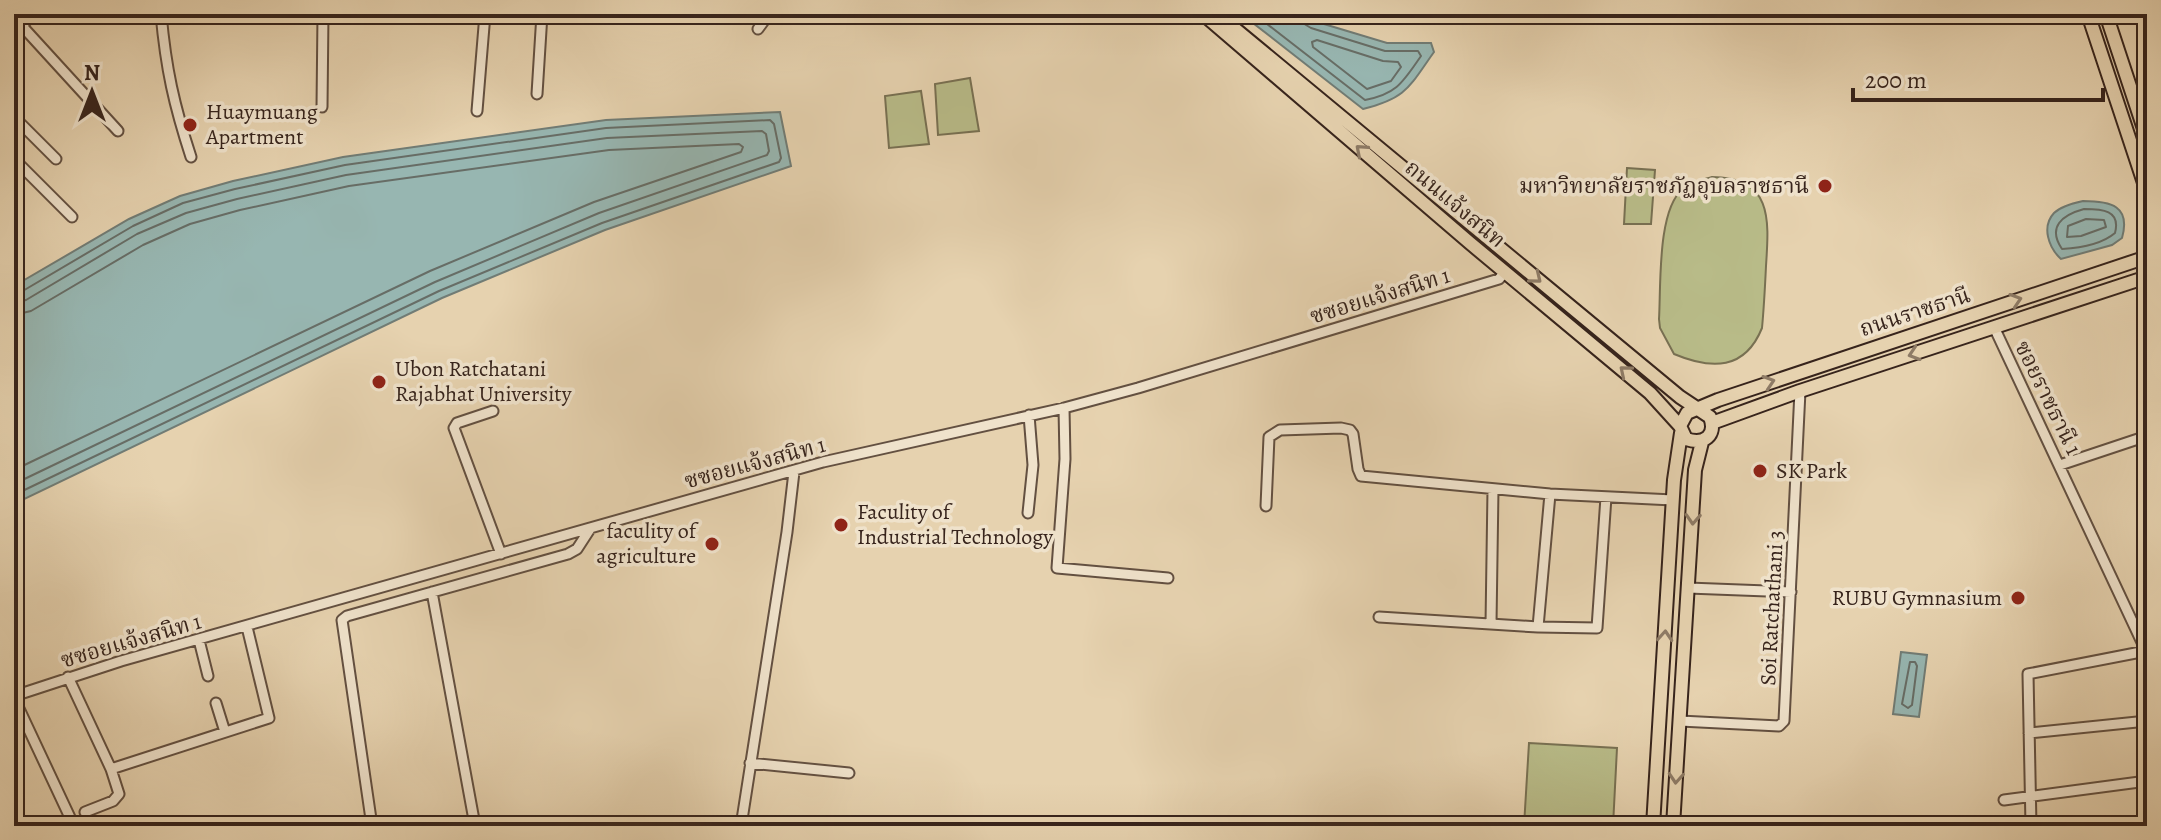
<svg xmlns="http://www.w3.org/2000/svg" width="2161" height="840" font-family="Alegreya,'Noto Serif Thai',serif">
	<rect width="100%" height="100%" fill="#e6d2af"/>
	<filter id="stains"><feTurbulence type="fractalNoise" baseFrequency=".0025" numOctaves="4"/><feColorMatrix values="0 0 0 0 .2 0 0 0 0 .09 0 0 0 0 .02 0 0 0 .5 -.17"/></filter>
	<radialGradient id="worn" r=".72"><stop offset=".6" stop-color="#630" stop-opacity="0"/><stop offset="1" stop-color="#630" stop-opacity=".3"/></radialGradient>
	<path fill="#b8bb88" stroke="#787052" stroke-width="2" d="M 970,78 L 979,131 L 938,135 L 935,84 Z
		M 921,91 L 929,144 L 889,148 L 885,96 Z
		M 1627,168 L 1655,170 L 1651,224 L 1624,224 Z
		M 1712,177 C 1773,177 1769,220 1766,266 C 1765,287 1764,307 1762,328 C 1745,370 1712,370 1674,354 L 1660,328 L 1659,319 C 1661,287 1657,209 1683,189 C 1691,182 1702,180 1712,177 Z
		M 1529,743 L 1617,748 L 1613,826 L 1524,826 Z"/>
	<path fill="#97b6b1" stroke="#717c75" stroke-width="2" d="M 1261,14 L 1301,14 L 1314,21 L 1387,43 L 1431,43 L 1434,52 C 1409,87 1407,98 1363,109 L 1253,23 Z
		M 780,112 L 791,166 L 605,230 L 442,298 L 14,504 L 14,286 L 129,219 L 180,196 L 233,181 L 343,157 L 606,120 Z
		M 2083,201 C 2111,201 2131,206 2122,238 L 2112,245 L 2061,259 C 2049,248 2041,227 2054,213 C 2061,206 2074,203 2083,201 Z
		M 1901,652 L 1927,655 L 1919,717 L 1893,714 Z"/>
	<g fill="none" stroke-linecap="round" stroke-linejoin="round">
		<path stroke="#676d66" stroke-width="2" d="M 1267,14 L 1267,24 L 1365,100 C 1397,94 1403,82 1421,56 L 1418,51 L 1385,51 L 1311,28 L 1301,22 L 1300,14
			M 1317,40 L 1383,61 L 1398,62 L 1401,67 L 1391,81 L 1367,89 L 1313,47 L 1312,42 Z
			M 2084,209 C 2102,209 2121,210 2115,233 C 2102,244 2079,248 2062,249 C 2047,227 2062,215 2084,209 Z
			M 2086,219 L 2104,220 L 2106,227 L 2081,236 L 2067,237 L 2068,226 Z
			M 14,293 L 21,292 L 133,226 L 183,203 L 235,189 L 345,165 L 606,128 L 770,120 L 774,124 L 781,158 L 779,162 L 602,223 L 439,291 L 14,495
			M 14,303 L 26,300 L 137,234 L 186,213 L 237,199 L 346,175 L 607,138 L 762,131 L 766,134 L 769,151 L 767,155 L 599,213 L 435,282 L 14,484
			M 14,315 L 31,311 L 143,245 L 190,224 L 240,210 L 349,186 L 609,150 L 739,144 L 743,147 L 741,152 L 594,202 L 430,271 L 14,470
			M 1910,662 L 1915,662 L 1917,666 L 1912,705 L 1908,708 L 1902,704 Z"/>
		<g stroke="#635041" stroke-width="13">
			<path id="minor" d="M 161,14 C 166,69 174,105 191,157
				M 22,26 L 118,131
				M 758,29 L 769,14
				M 14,36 L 32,14
				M 537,94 L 542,14
				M 322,107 L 323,14
				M 477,111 L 485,14
				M 14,117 L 56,159
				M 14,159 L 72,217
				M 1994,327 L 2147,653
				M 1064,408 L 1065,459 L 1057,568 L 1168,578
				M 493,411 L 457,423 L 454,428 L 501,554
				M 2060,465 L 2147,436
				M 1266,506 L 1269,437 L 1280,430 L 1341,428 L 1350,430 L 1353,434 L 1358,469 L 1361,476 L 1550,494 L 1673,500
				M 1028,513 L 1033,465 L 1029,415
				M 1688,588 L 1791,592
				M 432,592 L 474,820 L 440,826
				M 1379,617 L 1538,627 L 1597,628 L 1606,497
				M 1491,624 L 1493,489
				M 1538,627 L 1550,494
				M 199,640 L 208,676
				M 68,677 L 111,769 L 119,794 L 113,801 L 85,812
				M 14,696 L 121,661 L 823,462 L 1064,408 L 1138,388 L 1499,279 L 1505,272
				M 14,698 L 74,826
				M 216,703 L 225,732
				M 1680,721 L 1779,726 L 1784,721 L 1800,391
				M 2029,733 L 2147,721
				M 750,763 L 849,773
				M 111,769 L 269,718 L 247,627
				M 2004,800 L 2147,781
				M 372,826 L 342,620 L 347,616 L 568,554 L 577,549 L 590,529
				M 741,826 L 787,532 L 794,472
				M 2031,826 L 2028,674 L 2146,651"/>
		</g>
		<g stroke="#37241c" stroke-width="16">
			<path id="major" d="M 1203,14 L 1470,243 L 1650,393 L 1680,426 L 1686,439 C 1704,445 1717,436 1710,417 L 1680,397 L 1217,14
				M 2088,14 L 2147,192
				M 2106,14 L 2147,138
				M 1712,423 L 1800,391 L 2147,277
				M 1680,426 L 1687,413 L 1718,400 L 2147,257
				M 1653,826 L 1674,480 L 1681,433
				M 1673,826 L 1695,470 L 1702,442"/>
		</g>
		<use href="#minor" stroke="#efe2cb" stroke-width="9"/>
		<use href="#major" stroke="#e6d2af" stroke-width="12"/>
	</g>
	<defs><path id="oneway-chevron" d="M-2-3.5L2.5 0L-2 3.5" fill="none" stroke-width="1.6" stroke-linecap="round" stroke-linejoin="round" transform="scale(2)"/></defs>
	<g stroke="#8e7b66">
		<use href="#oneway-chevron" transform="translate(1361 150) rotate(-139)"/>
		<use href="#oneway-chevron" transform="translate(1536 278) rotate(39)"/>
		<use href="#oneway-chevron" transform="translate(2016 300) rotate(-18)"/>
		<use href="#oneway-chevron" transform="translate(1914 354) rotate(162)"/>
		<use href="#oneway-chevron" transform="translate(1625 371) rotate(-140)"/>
		<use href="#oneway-chevron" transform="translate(1769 382) rotate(-18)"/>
		<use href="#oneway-chevron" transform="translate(1693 519) rotate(93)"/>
		<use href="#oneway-chevron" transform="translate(1665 636) rotate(-86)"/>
		<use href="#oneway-chevron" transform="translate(1676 778) rotate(94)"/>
	</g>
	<g fill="#8f2418" stroke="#efe2cb" stroke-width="3">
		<circle cx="190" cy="125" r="8"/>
		<circle cx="1825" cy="186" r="8"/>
		<circle cx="379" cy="382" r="8"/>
		<circle cx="1760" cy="471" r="8"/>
		<circle cx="841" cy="525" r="8"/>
		<circle cx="712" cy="544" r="8"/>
		<circle cx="2018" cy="598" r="8"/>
	</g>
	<g text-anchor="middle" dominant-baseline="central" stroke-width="7" stroke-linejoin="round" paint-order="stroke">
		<g font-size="22" fill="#37241c" stroke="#efe2cb" text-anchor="start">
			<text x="206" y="112">Huaymuang<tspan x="206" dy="25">Apartment</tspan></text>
			<text x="1809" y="186" text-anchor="end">มหาวิทยาลัยราชภัฏอุบลราชธานี</text>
			<text x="395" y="369">Ubon Ratchatani<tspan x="395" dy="25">Rajabhat University</tspan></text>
			<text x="1776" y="471">SK Park</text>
			<text x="857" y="512">Faculity of<tspan x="857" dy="25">Industrial Technology</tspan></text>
			<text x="696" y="531" text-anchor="end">faculity of<tspan x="696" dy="25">agriculture</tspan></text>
			<text x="2002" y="598" text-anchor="end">RUBU Gymnasium</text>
		</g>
		<g font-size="22" fill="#37241c" stroke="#efe2cb">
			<text transform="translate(1455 204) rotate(40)">ถนนแจ้งสนิท</text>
			<text transform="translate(1380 296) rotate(-17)">ซซอยแจ้งสนิท 1</text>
			<text transform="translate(1915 312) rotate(-18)">ถนนราชธานี</text>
			<text transform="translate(2048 398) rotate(64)">ซอยราชธานี 1</text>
			<text transform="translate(755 463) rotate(-15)">ซซอยแจ้งสนิท 1</text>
			<text transform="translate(1772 608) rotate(-87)">Soi Ratchathani 3</text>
			<text transform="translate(131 641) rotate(-16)">ซซอยแจ้งสนิท 1</text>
		</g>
	</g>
	<rect width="2161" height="840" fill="none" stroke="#e6d2af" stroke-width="48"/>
	<rect x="16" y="16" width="2129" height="808" fill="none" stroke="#37241c" stroke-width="4"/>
	<rect x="24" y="24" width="2113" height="792" fill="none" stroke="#37241c" stroke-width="2"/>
	<g transform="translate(92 92)" stroke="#efe2cb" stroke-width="6" paint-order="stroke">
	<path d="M0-6L14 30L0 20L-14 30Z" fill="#37241c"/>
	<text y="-12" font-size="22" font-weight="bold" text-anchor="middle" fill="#37241c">N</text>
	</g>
	<path d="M1853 88v12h250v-12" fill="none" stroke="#37241c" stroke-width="4"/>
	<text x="1865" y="88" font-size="24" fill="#37241c" stroke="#efe2cb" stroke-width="6" paint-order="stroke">200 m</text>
	<rect width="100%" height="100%" filter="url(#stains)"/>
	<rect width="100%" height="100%" fill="url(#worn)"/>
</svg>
